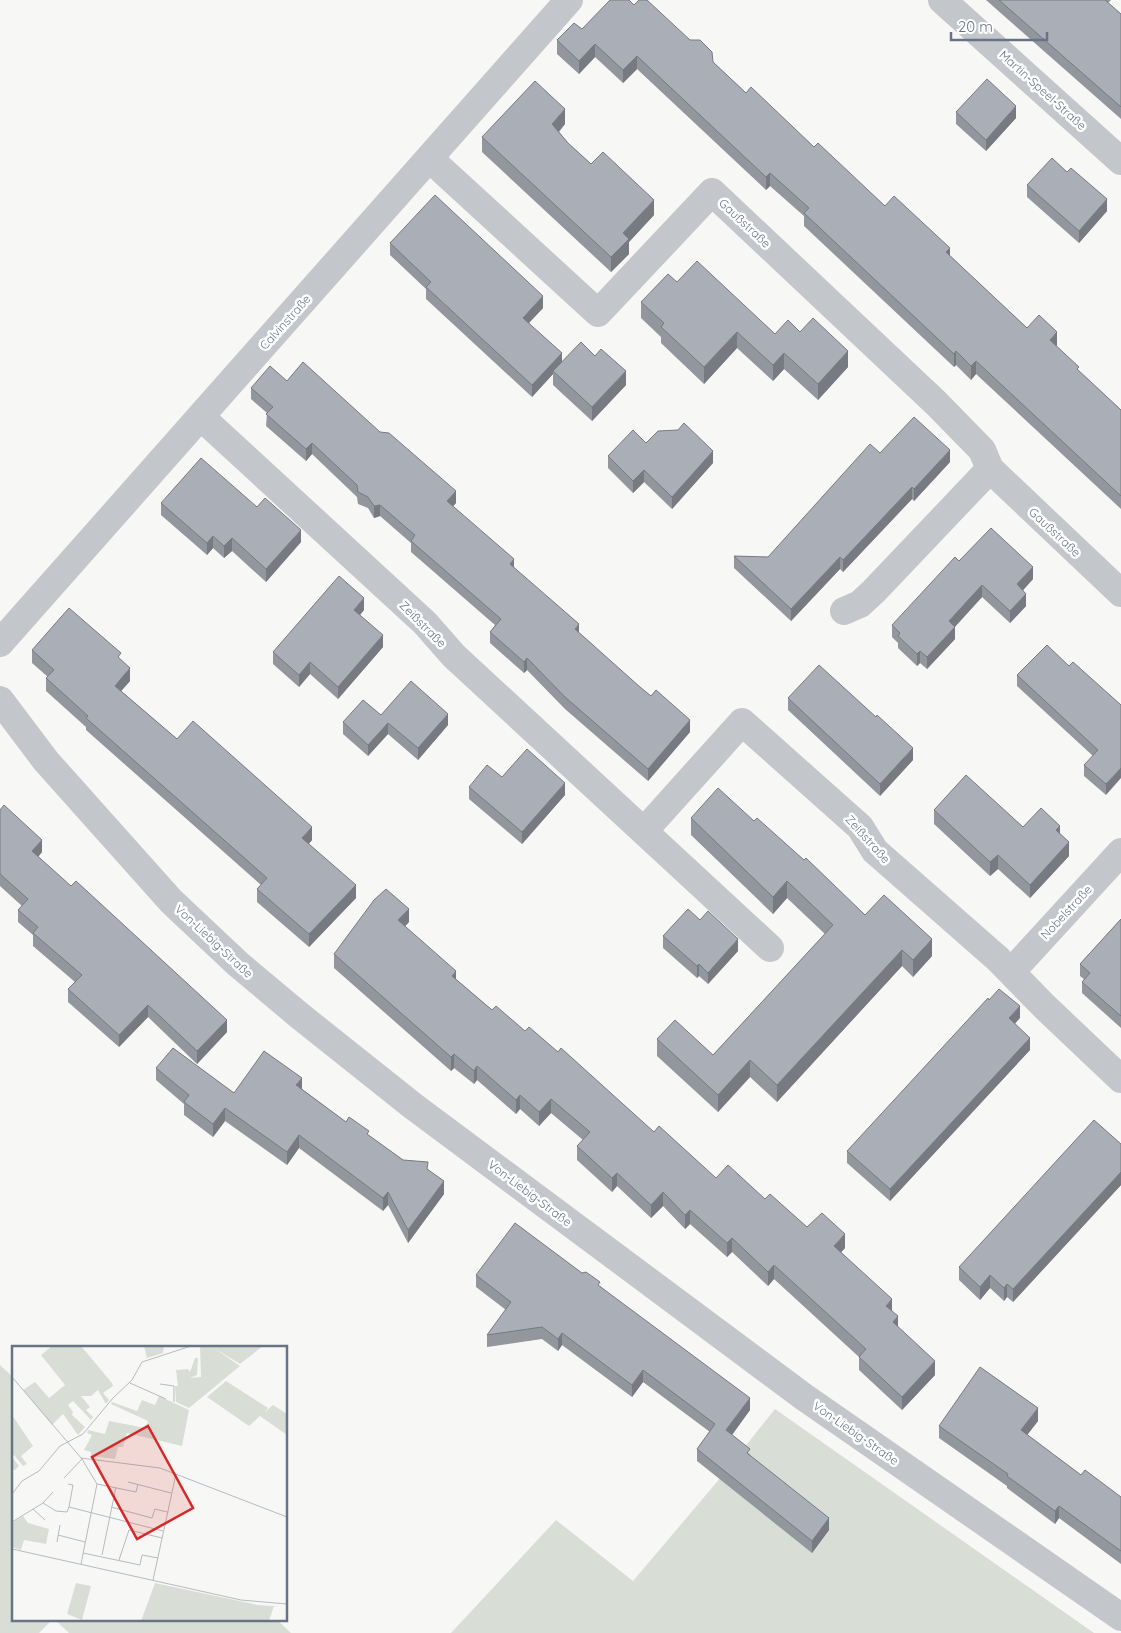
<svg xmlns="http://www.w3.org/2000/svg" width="1121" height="1633" font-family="Quicksand,sans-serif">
	<rect width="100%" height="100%" fill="#f7f8f5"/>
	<path fill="#d8ded6" d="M 0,1365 L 14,1378 L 14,1619 L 53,1619 L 39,1633 L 0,1633 Z
		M 775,1409 L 1094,1633 L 451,1633 L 556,1520 L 633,1581 L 716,1483 Z
		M 54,1619 L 276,1619 L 291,1633 L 69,1633 Z"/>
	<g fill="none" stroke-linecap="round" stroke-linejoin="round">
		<path stroke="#c3c6ca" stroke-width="28" d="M 942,0 L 1121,161
			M 430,159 L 598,313 L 712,192 L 936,403 L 982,450 L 990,469 L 1121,593
			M 201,417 L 425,623 L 454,656 L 770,948
			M 844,611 L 860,604 L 874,591 L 990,469
			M 0,643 L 569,0
			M 0,700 L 46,761 L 171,901 L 238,964 L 300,1016 L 413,1106 L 804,1397 L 1121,1617
			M 644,831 L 742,722 L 860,827 L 875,851 L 998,959 L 1045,1007 L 1121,1079
			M 1011,972 L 1121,852"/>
	</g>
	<path fill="#92969d" d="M 986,0 L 1111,0 L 1108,3 L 1121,14 L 1121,119 Z
		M 634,5 L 713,62 L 746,93 L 814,147 L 885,206 L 950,256 L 1027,328 L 1057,345 L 1056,346 L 1079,371 L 1121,410 L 1121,509 L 976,374 L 971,380 L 956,365 L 954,367 L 804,226 L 804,216 L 770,186 L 766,190 L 637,69 L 623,83 L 595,57 L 579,74 L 557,54 L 557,40 Z
		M 956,112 L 1016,118 L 986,151 L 956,124 Z
		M 565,124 L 559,132 L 568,143 L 591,164 L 654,215 L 629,242 L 629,254 L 611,272 L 482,152 L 482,137 Z
		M 1027,185 L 1107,211 L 1079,243 L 1027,197 Z
		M 390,243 L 543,308 L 529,323 L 562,362 L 626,385 L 592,421 L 553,385 L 553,374 L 532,397 L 426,299 L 426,289 L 390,255 Z
		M 677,282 L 775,334 L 800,332 L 848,367 L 818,400 L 784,369 L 773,381 L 737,348 L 704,384 L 661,343 L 661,337 L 641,318 L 641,302 Z
		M 287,381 L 456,503 L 453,506 L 579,633 L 690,732 L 648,781 L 565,709 L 527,670 L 524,673 L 490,643 L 490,632 L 495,625 L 411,552 L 411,543 L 380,516 L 374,518 L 368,508 L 358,504 L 357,497 L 312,454 L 306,461 L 266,426 L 267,413 L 251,399 L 251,388 Z
		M 646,443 L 713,463 L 672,509 L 644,482 L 633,493 L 608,468 L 608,456 Z
		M 880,453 L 950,462 L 914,501 L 912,499 L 843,572 L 840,569 L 791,621 L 734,568 L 734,556 L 768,557 Z
		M 161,503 L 257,507 L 301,542 L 266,582 L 232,551 L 224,558 L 213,548 L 207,555 L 161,515 Z
		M 959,561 L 1033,579 L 1023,590 L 1026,606 L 1010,623 L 982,597 L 955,627 L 955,639 L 927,669 L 920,663 L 917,666 L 898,648 L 898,643 L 892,637 L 892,625 Z
		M 364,610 L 360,615 L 383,647 L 338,699 L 310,674 L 299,687 L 273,664 L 273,652 Z
		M 32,650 L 121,660 L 130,681 L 121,691 L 177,739 L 312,840 L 309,844 L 356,898 L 309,947 L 257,902 L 257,889 L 261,885 L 86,730 L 86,727 L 46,691 L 46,678 L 48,677 L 32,663 Z
		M 1069,666 L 1121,705 L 1106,795 L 1084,776 L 1084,765 L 1093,756 L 1017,686 L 1017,675 Z
		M 788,698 L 913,760 L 880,796 L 788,710 Z
		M 381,715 L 448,725 L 418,760 L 388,734 L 368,756 L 343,734 L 343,722 Z
		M 502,777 L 565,795 L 522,844 L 469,799 L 469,787 Z
		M 0,810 L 42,852 L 38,857 L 227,1032 L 197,1064 L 148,1017 L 119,1047 L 68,1002 L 68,989 L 75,982 L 33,946 L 33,935 L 18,922 L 18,910 L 22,906 L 0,886 Z
		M 934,810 L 1060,834 L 1069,856 L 1030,898 L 998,869 L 990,876 L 934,824 Z
		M 691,818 L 754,821 L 804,860 L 865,915 L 932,956 L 913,977 L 902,966 L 777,1102 L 750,1077 L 718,1112 L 657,1056 L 657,1039 L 713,1055 L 825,934 L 787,898 L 773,914 L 691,835 Z
		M 1121,919 L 1121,1028 L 1082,993 L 1082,982 L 1084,979 L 1080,976 L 1080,964 Z
		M 700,920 L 738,951 L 708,984 L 699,976 L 697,978 L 663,948 L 663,936 Z
		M 409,922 L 405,926 L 456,979 L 492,1010 L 525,1031 L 654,1132 L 716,1178 L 765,1199 L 807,1227 L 845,1248 L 841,1252 L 892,1311 L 898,1327 L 935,1375 L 902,1410 L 859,1370 L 859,1357 L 774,1279 L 768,1286 L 732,1252 L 727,1257 L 690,1224 L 685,1229 L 663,1206 L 651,1218 L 617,1186 L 612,1192 L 577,1160 L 577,1146 L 583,1140 L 551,1113 L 539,1126 L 520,1109 L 516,1114 L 477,1080 L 474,1084 L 454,1068 L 451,1071 L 334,968 L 334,954 Z
		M 1020,1018 L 1015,1023 L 1030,1050 L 890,1201 L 847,1163 L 847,1151 Z
		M 156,1068 L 234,1093 L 302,1089 L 346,1122 L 369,1136 L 403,1160 L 428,1169 L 444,1194 L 408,1243 L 388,1205 L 383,1211 L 299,1148 L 287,1165 L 225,1121 L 213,1137 L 184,1115 L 184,1104 L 156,1080 Z
		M 1121,1144 L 1121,1185 L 1013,1302 L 1007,1297 L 1004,1301 L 990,1288 L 980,1300 L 959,1280 L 959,1267 Z
		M 476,1275 L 600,1286 L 750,1410 L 732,1435 L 750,1455 L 829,1530 L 812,1553 L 697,1461 L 697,1449 L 710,1432 L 643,1382 L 632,1397 L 562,1345 L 558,1351 L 542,1339 L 487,1347 L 487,1335 L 506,1310 L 476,1287 Z
		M 1038,1421 L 1027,1435 L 1081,1475 L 1121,1497 L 1121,1564 L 1059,1518 L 1055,1524 L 1007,1488 L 1007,1486 L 939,1438 L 939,1426 Z"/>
	<path fill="#777a80" d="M 595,44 L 595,57 L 579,74 L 579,61 Z
		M 637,56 L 637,69 L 623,83 L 623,70 Z
		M 1016,106 L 1016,118 L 986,151 L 986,140 Z
		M 565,109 L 565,124 L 552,139 L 552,124 Z
		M 770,173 L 770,186 L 766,190 L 766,177 Z
		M 1107,199 L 1107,211 L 1079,243 L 1079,231 Z
		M 654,200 L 654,215 L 629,242 L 629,254 L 611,272 L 611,257 L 623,233 Z
		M 950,248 L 950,261 L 946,252 Z
		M 543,296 L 543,308 L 523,329 L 523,318 Z
		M 737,332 L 737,348 L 704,384 L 704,367 Z
		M 1057,332 L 1057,345 L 1050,353 L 1050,340 Z
		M 848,351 L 848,367 L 818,400 L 818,384 Z
		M 956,351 L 956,365 L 954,367 L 954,354 Z
		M 562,353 L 562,365 L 553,371 L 553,374 L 532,397 L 532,385 Z
		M 784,353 L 784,369 L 773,381 L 773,365 Z
		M 976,361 L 976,374 L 971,380 L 971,366 Z
		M 626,371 L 626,385 L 592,421 L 592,407 Z
		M 312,443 L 312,454 L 306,461 L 306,449 Z
		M 950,450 L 950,462 L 914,501 L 914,489 Z
		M 713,451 L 713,463 L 672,509 L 672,497 Z
		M 644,470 L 644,482 L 633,493 L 633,481 Z
		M 912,487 L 912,499 L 843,572 L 843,560 Z
		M 456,491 L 456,503 L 447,513 L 447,501 Z
		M 380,505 L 380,516 L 374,518 L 374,506 Z
		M 301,530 L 301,542 L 266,582 L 266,569 Z
		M 213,536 L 213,548 L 207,555 L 207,543 Z
		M 232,538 L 232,551 L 224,558 L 224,546 Z
		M 840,557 L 840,569 L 791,621 L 791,609 Z
		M 514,559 L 514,571 L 510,564 Z
		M 1033,567 L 1033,579 L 1017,597 L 1017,584 Z
		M 982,585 L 982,597 L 949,633 L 949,621 Z
		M 1026,594 L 1026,606 L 1010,623 L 1010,611 Z
		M 364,598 L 364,610 L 354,622 L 354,610 Z
		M 579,624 L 579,636 L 575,629 Z
		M 955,627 L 955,639 L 927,669 L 927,657 Z
		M 383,635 L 383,647 L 338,699 L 338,687 Z
		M 920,651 L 920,663 L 917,666 L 917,654 Z
		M 527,658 L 527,670 L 524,673 L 524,662 Z
		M 310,662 L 310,674 L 299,687 L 299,675 Z
		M 130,668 L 130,681 L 115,698 L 115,686 Z
		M 448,714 L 448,725 L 418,760 L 418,748 Z
		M 690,720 L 690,732 L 648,781 L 648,769 Z
		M 388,723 L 388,734 L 368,756 L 368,745 Z
		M 913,748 L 913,760 L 880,796 L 880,784 Z
		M 1121,768 L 1121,778 L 1106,795 L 1106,784 Z
		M 565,783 L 565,795 L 522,844 L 522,832 Z
		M 1060,826 L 1060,839 L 1056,830 Z
		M 312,827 L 312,840 L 302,851 L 302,838 Z
		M 42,840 L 42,852 L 32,864 L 32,851 Z
		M 1069,842 L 1069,856 L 1030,898 L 1030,885 Z
		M 998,855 L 998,869 L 990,876 L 990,862 Z
		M 787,881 L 787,898 L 773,914 L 773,897 Z
		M 356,885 L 356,898 L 309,947 L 309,934 Z
		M 409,909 L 409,922 L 398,934 L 398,920 Z
		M 738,939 L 738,951 L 708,984 L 708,973 Z
		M 932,939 L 932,956 L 913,977 L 913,960 Z
		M 902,950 L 902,966 L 777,1102 L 777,1085 Z
		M 699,964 L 699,976 L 697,978 L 697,966 Z
		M 456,971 L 456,985 L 452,976 Z
		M 148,1005 L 148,1017 L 119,1047 L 119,1035 Z
		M 1020,1006 L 1020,1018 L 1009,1030 L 1009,1018 Z
		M 227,1020 L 227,1032 L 197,1064 L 197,1051 Z
		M 1030,1038 L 1030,1050 L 890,1201 L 890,1189 Z
		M 454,1054 L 454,1068 L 451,1071 L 451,1057 Z
		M 750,1060 L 750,1077 L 718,1112 L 718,1095 Z
		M 477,1066 L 477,1080 L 474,1084 L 474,1071 Z
		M 302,1078 L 302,1091 L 296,1085 Z
		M 520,1095 L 520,1109 L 516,1114 L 516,1100 Z
		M 551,1099 L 551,1113 L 539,1126 L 539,1112 Z
		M 225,1108 L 225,1121 L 213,1137 L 213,1124 Z
		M 299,1135 L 299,1148 L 287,1165 L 287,1152 Z
		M 1121,1172 L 1121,1185 L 1013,1302 L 1013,1289 Z
		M 617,1173 L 617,1186 L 612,1192 L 612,1178 Z
		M 444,1181 L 444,1194 L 408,1243 L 408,1230 Z
		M 388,1192 L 388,1205 L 383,1211 L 383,1198 Z
		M 663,1192 L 663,1206 L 651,1218 L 651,1205 Z
		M 690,1210 L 690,1224 L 685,1229 L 685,1215 Z
		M 845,1234 L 845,1248 L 834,1260 L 834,1246 Z
		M 732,1238 L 732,1252 L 727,1257 L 727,1243 Z
		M 774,1265 L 774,1279 L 768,1286 L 768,1272 Z
		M 990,1275 L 990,1288 L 980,1300 L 980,1287 Z
		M 1007,1284 L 1007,1297 L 1004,1301 L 1004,1288 Z
		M 892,1299 L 892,1313 L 886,1306 Z
		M 898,1316 L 898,1330 L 893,1322 Z
		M 562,1333 L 562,1345 L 558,1351 L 558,1339 Z
		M 935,1361 L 935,1375 L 902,1410 L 902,1397 Z
		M 643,1370 L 643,1382 L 632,1397 L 632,1385 Z
		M 750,1398 L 750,1410 L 726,1443 L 726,1430 Z
		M 1038,1408 L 1038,1421 L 1021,1443 L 1021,1430 Z
		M 1059,1506 L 1059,1518 L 1055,1524 L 1055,1511 Z
		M 829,1518 L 829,1530 L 812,1553 L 812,1541 Z"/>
	<path fill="#aaafb7" stroke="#777a80" d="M 610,0 L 629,0 L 634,5 L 639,0 L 647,0 L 690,40 L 700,40 L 712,52 L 713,62 L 746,93 L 751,87 L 814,147 L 818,143 L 885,206 L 894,196 L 950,248 L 946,252 L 1027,328 L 1039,315 L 1057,332 L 1050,340 L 1079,367 L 1077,369 L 1121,410 L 1121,496 L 976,361 L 971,366 L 956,351 L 954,354 L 804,213 L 809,208 L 770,173 L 766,177 L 637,56 L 623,70 L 595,44 L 579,61 L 557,40 L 574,23 L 582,29 Z
		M 999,0 L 1105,0 L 1121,14 L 1121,107 Z
		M 987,79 L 1016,106 L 986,140 L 956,112 Z
		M 535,81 L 565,109 L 552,124 L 568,143 L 591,164 L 603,152 L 654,200 L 623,233 L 629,239 L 611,257 L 482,137 Z
		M 1052,158 L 1067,172 L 1071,168 L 1107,199 L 1079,231 L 1027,185 Z
		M 435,195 L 543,296 L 523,318 L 562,353 L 532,385 L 426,287 L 431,282 L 390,243 Z
		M 697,261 L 775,334 L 788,320 L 800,332 L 813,318 L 848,351 L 818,384 L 784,353 L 773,365 L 737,332 L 704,367 L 661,327 L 664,323 L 641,302 L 668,274 L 677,282 Z
		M 581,342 L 595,356 L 601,349 L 626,371 L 592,407 L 553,371 Z
		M 303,362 L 380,432 L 389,433 L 456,491 L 447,501 L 514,559 L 510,564 L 579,624 L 575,629 L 640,687 L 651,696 L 656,690 L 690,720 L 648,769 L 565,697 L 527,658 L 524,662 L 490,632 L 501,619 L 411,541 L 415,535 L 380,505 L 374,506 L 368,497 L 358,492 L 357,485 L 312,443 L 306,449 L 266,414 L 273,407 L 251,388 L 270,366 L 287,381 Z
		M 914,417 L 950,450 L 914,489 L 912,487 L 843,560 L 840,557 L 791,609 L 734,556 L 768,557 L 870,444 L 880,453 Z
		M 684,423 L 713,451 L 672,497 L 644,470 L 633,481 L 608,456 L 633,430 L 646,443 L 658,431 L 678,430 Z
		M 201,458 L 257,507 L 265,498 L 301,530 L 266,569 L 232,538 L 224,546 L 213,536 L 207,543 L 161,503 Z
		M 991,528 L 1033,567 L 1017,584 L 1026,594 L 1010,611 L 982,585 L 949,621 L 955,627 L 927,657 L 920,651 L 917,654 L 898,636 L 900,633 L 892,625 L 955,557 L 959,561 Z
		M 339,576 L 364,598 L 354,610 L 383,635 L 338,687 L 310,662 L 299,675 L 273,652 Z
		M 69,608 L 121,653 L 118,657 L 130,668 L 115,686 L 177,739 L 193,721 L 312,827 L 302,838 L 356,885 L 309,934 L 257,889 L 267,878 L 86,718 L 88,716 L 46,678 L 54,670 L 32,650 Z
		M 1047,645 L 1069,666 L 1073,662 L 1121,705 L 1121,768 L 1106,784 L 1084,765 L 1098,750 L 1017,675 Z
		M 819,665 L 876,717 L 877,715 L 913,748 L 880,784 L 788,698 Z
		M 411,681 L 448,714 L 418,748 L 388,723 L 368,745 L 343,722 L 363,700 L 381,715 Z
		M 527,749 L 565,783 L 522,832 L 469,787 L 487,765 L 502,777 Z
		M 966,775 L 1023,827 L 1041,808 L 1060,826 L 1056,830 L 1069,842 L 1030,885 L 998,855 L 990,862 L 934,810 Z
		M 718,788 L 754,821 L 757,818 L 804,860 L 806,858 L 865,915 L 884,895 L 932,939 L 913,960 L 902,950 L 777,1085 L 750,1060 L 718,1095 L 657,1039 L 675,1020 L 713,1055 L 833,925 L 787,881 L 773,897 L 691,818 Z
		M 4,805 L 42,840 L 32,851 L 71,886 L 76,881 L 227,1020 L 197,1051 L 148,1005 L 119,1035 L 68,989 L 82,975 L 33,933 L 38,927 L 18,910 L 28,899 L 0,874 L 0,810 Z
		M 386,889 L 409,909 L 398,920 L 456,971 L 452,976 L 492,1010 L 496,1006 L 525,1031 L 529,1027 L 558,1052 L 561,1048 L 654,1132 L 659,1126 L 716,1178 L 728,1165 L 765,1199 L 770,1194 L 807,1227 L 822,1213 L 845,1234 L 834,1246 L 892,1299 L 886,1306 L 898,1316 L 893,1322 L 935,1361 L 902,1397 L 859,1357 L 866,1349 L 774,1265 L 768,1272 L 732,1238 L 727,1243 L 690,1210 L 685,1215 L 663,1192 L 651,1205 L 617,1173 L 612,1178 L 577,1146 L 590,1132 L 551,1099 L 539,1112 L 520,1095 L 516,1100 L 477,1066 L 474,1071 L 454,1054 L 451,1057 L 334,954 L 374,900 Z
		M 688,909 L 700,920 L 708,911 L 738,939 L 708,973 L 699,964 L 697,966 L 663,936 Z
		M 1121,919 L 1121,1016 L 1082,982 L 1090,973 L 1080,964 Z
		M 999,989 L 1020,1006 L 1009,1018 L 1030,1038 L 890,1189 L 847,1151 L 988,998 L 989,1000 Z
		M 173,1048 L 234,1093 L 264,1051 L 302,1078 L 296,1085 L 346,1122 L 349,1117 L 369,1131 L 367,1134 L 403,1160 L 428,1162 L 427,1169 L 444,1181 L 408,1230 L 388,1192 L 383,1198 L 299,1135 L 287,1152 L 225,1108 L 213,1124 L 184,1102 L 189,1095 L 156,1068 Z
		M 1094,1120 L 1121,1144 L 1121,1172 L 1013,1289 L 1007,1284 L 1004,1288 L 990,1275 L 980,1287 L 959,1267 Z
		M 515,1223 L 582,1273 L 586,1272 L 600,1282 L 598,1285 L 750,1398 L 726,1430 L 750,1449 L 747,1453 L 829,1518 L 812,1541 L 697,1449 L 715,1424 L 643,1370 L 632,1385 L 562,1333 L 558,1339 L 542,1327 L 487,1335 L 511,1302 L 476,1275 Z
		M 980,1367 L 1038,1408 L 1021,1430 L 1081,1475 L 1085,1470 L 1121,1497 L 1121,1551 L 1059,1506 L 1055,1511 L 1007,1476 L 1008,1474 L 939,1426 Z"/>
	<g text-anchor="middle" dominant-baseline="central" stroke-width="5" stroke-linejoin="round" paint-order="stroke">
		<g font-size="12" fill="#687385" stroke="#fff">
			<text transform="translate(1043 90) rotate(42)">Martin-Speel-Straße</text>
			<text transform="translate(745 223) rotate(43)">Gaußstraße</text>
			<text transform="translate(285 322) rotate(-48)">Calvinstraße</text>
			<text transform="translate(1055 532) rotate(43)">Gaußstraße</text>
			<text transform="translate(423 624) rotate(45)">Zeißstraße</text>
			<text transform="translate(868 839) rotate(48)">Zeißstraße</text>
			<text transform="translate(1066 912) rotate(-47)">Nobelstraße</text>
			<text transform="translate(214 941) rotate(43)">Von-Liebig-Straße</text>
			<text transform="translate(530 1193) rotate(37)">Von-Liebig-Straße</text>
			<text transform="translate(856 1433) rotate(35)">Von-Liebig-Straße</text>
		</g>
	</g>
	<g transform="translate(12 1346)">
		<rect width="275" height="275" fill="#f7f8f5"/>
		<path d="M 40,0 L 69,0 L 100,37 L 101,40 L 91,47 L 97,54 L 94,58 L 86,44 L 79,50 L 69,50 L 78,61 L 74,64 L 81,71 L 79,74 L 61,55 L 56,59 L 61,66 L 60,69 L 73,81 L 66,89 L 51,68 L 40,79 L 11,44 L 23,36 L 37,52 L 53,39 L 29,9 ZM 132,0 L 152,0 L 151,7 L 135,12 ZM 188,0 L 251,0 L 228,18 L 202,2 L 228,20 L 177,62 L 164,56 L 163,40 L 166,40 L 164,24 L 176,23 L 178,26 L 183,12 L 186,12 L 185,29 L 178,32 L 189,31 ZM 214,35 L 256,62 L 253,66 L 261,59 L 275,68 L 275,89 L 248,70 L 237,80 L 195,51 ZM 147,50 L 177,64 L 170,100 L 115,87 L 111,101 L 106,101 L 103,113 L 79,110 L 79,106 L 72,104 L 80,89 L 75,87 L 76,84 L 93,88 L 97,75 L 134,82 L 136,75 L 99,58 L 100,56 L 125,65 L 130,54 L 143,59 ZM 0,69 L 21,100 L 9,110 L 15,118 L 11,120 L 2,109 L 0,111 L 7,120 L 3,124 L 0,123 ZM 11,170 L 16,177 L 37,183 L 34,198 L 12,194 L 9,204 L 0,201 L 0,177 ZM 64,237 L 79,240 L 70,274 L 55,268 ZM 143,237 L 246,259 L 275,261 L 262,260 L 257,275 L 129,275 Z" fill="#d8ded6"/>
		<path fill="none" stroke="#b5bbc1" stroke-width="1" d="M 0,31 L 70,113 L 85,138 L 69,218M 118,37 L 154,53M 148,38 L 162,40 L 162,56M 69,112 L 148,122 L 275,171M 52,132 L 70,113M 116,136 L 159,147M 56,138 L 61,139 L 57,161M 85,138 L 124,146 L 126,138M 0,148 L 10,135 L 27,125 L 48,100 L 71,88 L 101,52 L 120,34 L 130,16 L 179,0M 31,157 L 44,165 L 55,166 L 57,161 L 151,185M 99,161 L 140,172 L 143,163 L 155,166M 21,163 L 33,174M 0,176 L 31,157 L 41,146M 46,189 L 73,196M 45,196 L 48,179M 0,203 L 229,254 L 275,258M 71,207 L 128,219 L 130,209 L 146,212M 90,209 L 104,141M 107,214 L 117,184 L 150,192M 141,234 L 164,128"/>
		<path fill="#d62828" fill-opacity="0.15" stroke="#d62828" stroke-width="2.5" d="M 136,80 L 181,162 L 125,193 L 80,111 Z"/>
		<rect width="275" height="275" fill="none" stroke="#687385" stroke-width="2.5"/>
	</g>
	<path d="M951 32v8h96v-8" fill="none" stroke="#687385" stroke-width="2.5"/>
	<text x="958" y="32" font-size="15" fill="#687385" stroke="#ffffff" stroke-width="4" paint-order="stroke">20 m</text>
</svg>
